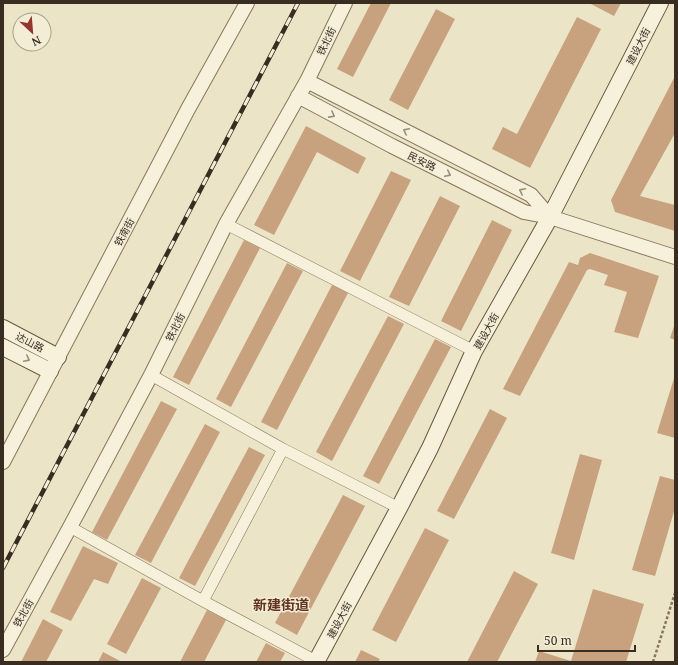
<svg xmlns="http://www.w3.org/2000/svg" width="678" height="665" font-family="'Noto Serif','Noto Sans SC',serif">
	<rect width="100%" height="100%" fill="#ece4c7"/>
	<path fill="#c8a27f" d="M 371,3 L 391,3 L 353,77 L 337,69 Z
		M 589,3 L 621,3 L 614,16 Z
		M 436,9 L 455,19 L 408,110 L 389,100 Z
		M 577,17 L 601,29 L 530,168 L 492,149 L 503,127 L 517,134 Z
		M 675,76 L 675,133 L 640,196 L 675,205 L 675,231 L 615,212 L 611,200 Z
		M 306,126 L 366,158 L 358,174 L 317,152 L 274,235 L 254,225 Z
		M 391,171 L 411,180 L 360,281 L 340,271 Z
		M 440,196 L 460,206 L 409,306 L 389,297 Z
		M 492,220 L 512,230 L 461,331 L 441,321 Z
		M 244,240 L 260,248 L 189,385 L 173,377 Z
		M 590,253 L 659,276 L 638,338 L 614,332 L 627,292 L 604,285 L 608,275 L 590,269 L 587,270 L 520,396 L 503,389 L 569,262 L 578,265 L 580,258 Z
		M 287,263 L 303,271 L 231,407 L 216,399 Z
		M 332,285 L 348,293 L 277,430 L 261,422 Z
		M 388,316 L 404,324 L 332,461 L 316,452 Z
		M 675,323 L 675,340 L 670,338 Z
		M 435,339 L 451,347 L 379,484 L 363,476 Z
		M 675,375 L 675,438 L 657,433 Z
		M 161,401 L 177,409 L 107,540 L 92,532 Z
		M 490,409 L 507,418 L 454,519 L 437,511 Z
		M 205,424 L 220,432 L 151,563 L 135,555 Z
		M 249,447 L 265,455 L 195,586 L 179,578 Z
		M 580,454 L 602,460 L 574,560 L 551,553 Z
		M 660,476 L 675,480 L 675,508 L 655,576 L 632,570 Z
		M 343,495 L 365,506 L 297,635 L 275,623 Z
		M 425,528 L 449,540 L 396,642 L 372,630 Z
		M 83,546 L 118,563 L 108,584 L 94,579 L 71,621 L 50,612 Z
		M 514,571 L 538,584 L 497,662 L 467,662 Z
		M 142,578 L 161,588 L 126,654 L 107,644 Z
		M 593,589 L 644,604 L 626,662 L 535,662 L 539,651 L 571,661 Z
		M 207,610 L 226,620 L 204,662 L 180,662 Z
		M 43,619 L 63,630 L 46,662 L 21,662 Z
		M 266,643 L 285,653 L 280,662 L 256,662 Z
		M 361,650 L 380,659 L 378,662 L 355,662 Z
		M 103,652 L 122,662 L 98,662 Z"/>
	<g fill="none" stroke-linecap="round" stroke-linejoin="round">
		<g stroke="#87765d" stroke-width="12">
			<path id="minor" d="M 226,224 L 474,351
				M 151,375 L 283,449 L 399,508
				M 70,527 L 203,601 L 316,661
				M 203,601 L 283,449"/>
		</g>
		<g stroke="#87765d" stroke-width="16">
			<path id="tertiary" d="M 307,81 L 531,195 L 550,217
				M 298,96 L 392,146 L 524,212 L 550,217 L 675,257
				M 3,462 L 188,109 L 247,3
				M 3,650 L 70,527 L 151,375 L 226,224 L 307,81 L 345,3"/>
		</g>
		<g stroke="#695740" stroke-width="18">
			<path id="secondary" d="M 3,328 L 58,357
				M 3,347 L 50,371
				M 316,662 L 399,508 L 430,448 L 474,351 L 550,217 L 660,3"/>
		</g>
		<path stroke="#87765d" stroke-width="2.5" stroke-dasharray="3 2" stroke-linecap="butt" d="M 653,662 L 675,593"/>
		<use href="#minor" stroke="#f7f0da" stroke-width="11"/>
		<use href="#tertiary" stroke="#f7f0da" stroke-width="14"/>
		<use href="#secondary" stroke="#f7f0da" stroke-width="16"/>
		<g stroke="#382d20" stroke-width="4.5">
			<path id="rail" d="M 3,568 L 298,3"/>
		</g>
		<use href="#rail" stroke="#f4edd6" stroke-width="3" stroke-dasharray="9" stroke-linecap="butt"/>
	</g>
	<defs><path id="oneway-chevron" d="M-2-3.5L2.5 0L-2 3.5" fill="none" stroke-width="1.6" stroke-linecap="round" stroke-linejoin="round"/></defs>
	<g stroke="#988e7d">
		<use href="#oneway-chevron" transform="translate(332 115) rotate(28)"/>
		<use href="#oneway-chevron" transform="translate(406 131) rotate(-153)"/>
		<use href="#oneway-chevron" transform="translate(448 174) rotate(26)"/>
		<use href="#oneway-chevron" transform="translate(522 191) rotate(-153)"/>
		<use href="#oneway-chevron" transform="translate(27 359) rotate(27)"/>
	</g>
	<g text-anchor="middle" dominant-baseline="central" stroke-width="3" stroke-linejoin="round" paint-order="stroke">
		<g font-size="10" fill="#382d20" stroke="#f4edd6">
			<text transform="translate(326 41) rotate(-64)">铁北街</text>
			<text transform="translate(638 46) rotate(-63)">建设大街</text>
			<text transform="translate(422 161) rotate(26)">民安路</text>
			<text transform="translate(124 232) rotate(-62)">铁南街</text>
			<text transform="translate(175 327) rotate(-63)">铁北街</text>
			<text transform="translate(486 331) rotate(-61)">建设大街</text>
			<text transform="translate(30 342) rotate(27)">达山路</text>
			<text transform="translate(23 613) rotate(-61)">铁北街</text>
			<text transform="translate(339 620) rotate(-62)">建设大街</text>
		</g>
		<g font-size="14" font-weight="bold" fill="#633322" stroke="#f4edd6">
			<text x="281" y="604">新建街道</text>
		</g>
	</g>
	<rect width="678" height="665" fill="none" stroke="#382d20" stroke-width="8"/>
	<g transform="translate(32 32) rotate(154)"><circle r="19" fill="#f4edd6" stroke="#a9a08d"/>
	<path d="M0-3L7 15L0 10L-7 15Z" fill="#933630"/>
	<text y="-6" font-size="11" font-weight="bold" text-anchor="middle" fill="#382d20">N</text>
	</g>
	<path d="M538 645v6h97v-6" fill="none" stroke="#382d20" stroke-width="2"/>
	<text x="544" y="645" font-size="12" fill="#382d20" stroke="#f4edd6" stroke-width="3" paint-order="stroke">50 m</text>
</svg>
